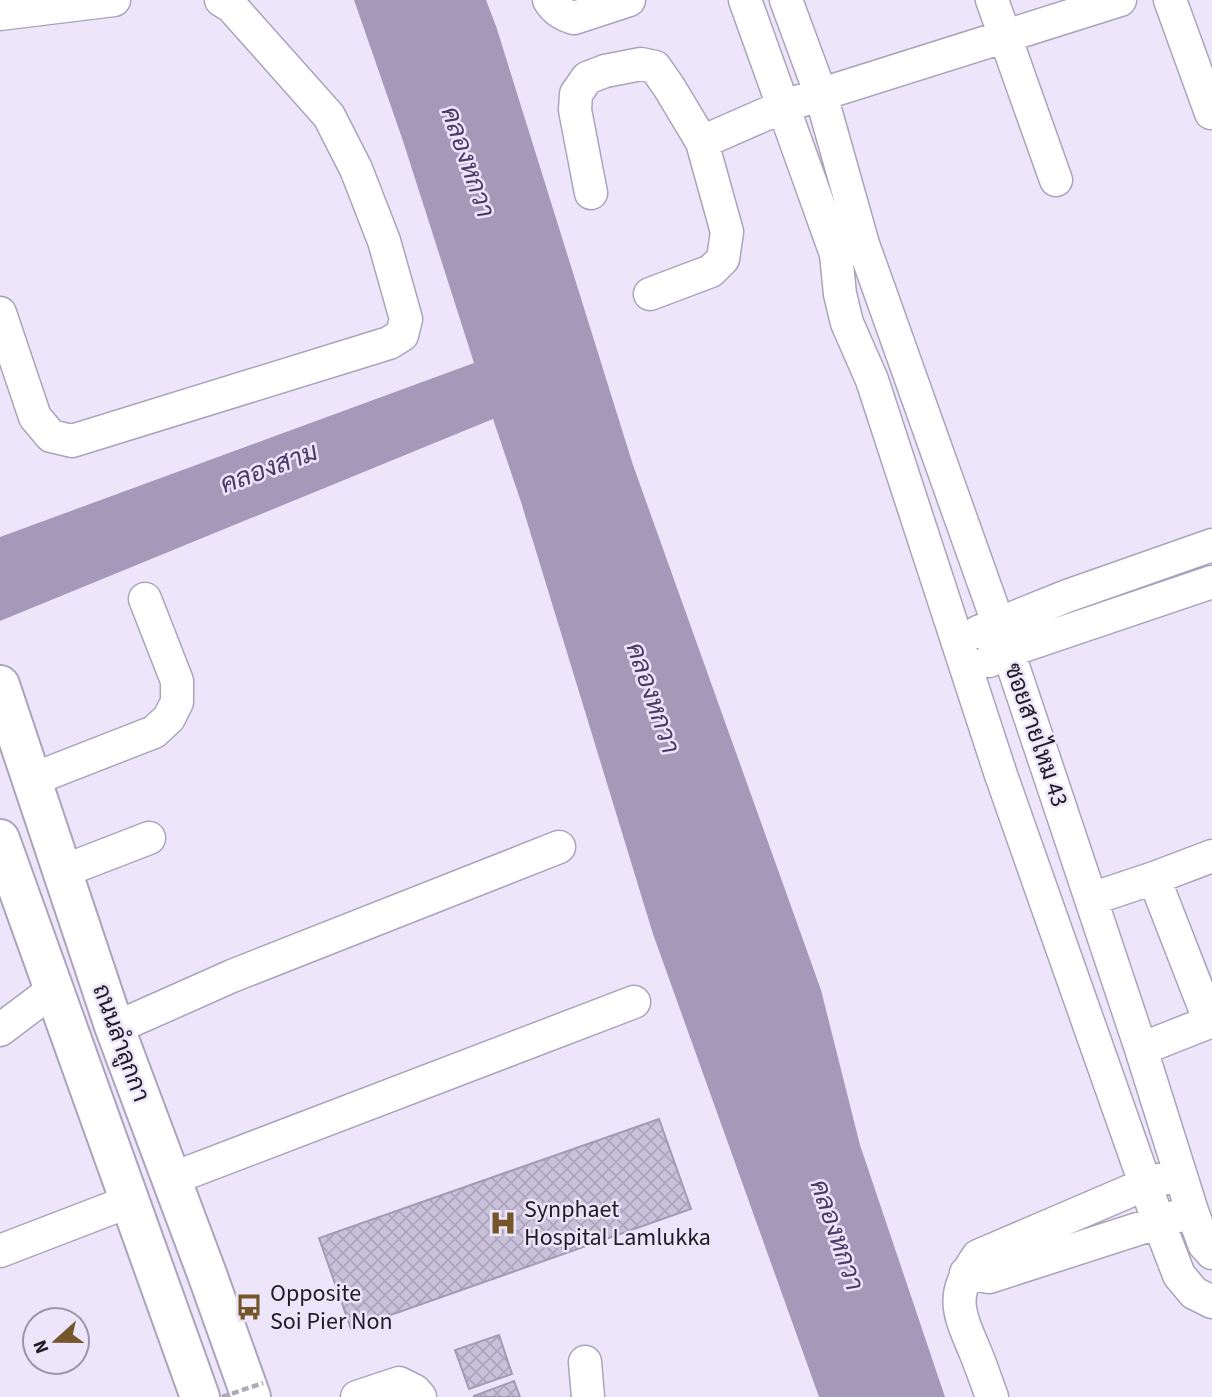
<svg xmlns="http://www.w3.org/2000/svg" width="1212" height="1397" font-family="'Source Sans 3',Sarabun,sans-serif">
	<defs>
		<pattern id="building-cross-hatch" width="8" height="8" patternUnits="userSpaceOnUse" patternTransform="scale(1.75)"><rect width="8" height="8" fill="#c9c1da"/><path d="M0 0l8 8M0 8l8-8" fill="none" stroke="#aca5bb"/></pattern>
	</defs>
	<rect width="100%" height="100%" fill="#ede6fb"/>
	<path fill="#a499b9" d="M 354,0 L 486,0 L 496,26 L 633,465 L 821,990 L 860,1145 L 945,1397 L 819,1397 L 653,934 L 521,502 L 493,419 L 0,621 L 0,537 L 474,363 L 403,141 Z"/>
	<path fill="url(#building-cross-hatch)" stroke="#a39bb3" stroke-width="2" d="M 659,1119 L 691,1209 L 351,1329 L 319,1238 Z
		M 499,1335 L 512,1374 L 469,1389 L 455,1350 Z
		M 514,1381 L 520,1397 L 474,1397 L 474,1396 Z"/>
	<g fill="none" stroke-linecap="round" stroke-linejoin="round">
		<g stroke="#aba3bb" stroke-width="35">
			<path id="minor" d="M 549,0 C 555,10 563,15 574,18 L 629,0
				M 745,0 L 836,254 L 840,294 L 847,323 L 872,380 L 1001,775 L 1159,1223 L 1179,1275 L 1194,1293 L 1212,1302
				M 786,0 L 821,95 L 863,244
				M 992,0 L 1056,180
				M 1170,0 L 1211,113
				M 0,14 L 114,0
				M 591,193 L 575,110 L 576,94 L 587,78 L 605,71 L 641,64 L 655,67 L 669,87 L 702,142 L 784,106 L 1120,0
				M 836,254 L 863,244 L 1008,651 L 1141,1049 L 1192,1211 L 1204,1244 L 1212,1253
				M 650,294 L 711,271 L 723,259 L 727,232 L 702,142
				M 0,313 L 35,417 L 51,436 L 72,441 L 389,343 L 402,335 L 406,319 L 384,241 L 356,169 L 329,116 L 232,7 L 221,0
				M 978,632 L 1067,596 L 1212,545
				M 989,661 L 1008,651 L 1212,582
				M 31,780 L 154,732 L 169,718 L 177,702 L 177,681 L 145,599
				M 61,872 L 149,838
				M 1154,878 L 1210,1022
				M 1091,899 L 1154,878 L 1212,856
				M 114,1026 L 124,1024 L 232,976 L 559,847
				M 0,1030 L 53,990
				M 1141,1049 L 1212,1021
				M 171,1179 L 634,1002
				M 0,1251 L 130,1201
				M 966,1273 L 989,1277 L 1178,1216
				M 585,1362 L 588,1397
				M 357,1397 L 399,1383 L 415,1391 L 420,1397
				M 992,1397 C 986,1381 981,1365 974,1349 C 957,1309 951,1295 978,1256 L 1146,1184 L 1166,1178"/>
		</g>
		<g stroke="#aba3bb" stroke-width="42">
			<path id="major" d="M 0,685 L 114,1026 L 207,1274 L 251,1397
				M 0,839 L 200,1397"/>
		</g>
		<use href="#minor" stroke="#fff" stroke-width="32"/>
		<use href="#major" stroke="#fff" stroke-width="38"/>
		<path stroke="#afa9ba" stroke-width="4.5" stroke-dasharray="7 3.5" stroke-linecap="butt" d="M 222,1397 L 263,1383"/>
	</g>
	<defs>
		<g id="hospital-bare" transform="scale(2.1)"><path d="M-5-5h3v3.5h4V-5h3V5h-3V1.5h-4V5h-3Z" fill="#74562a" stroke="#ede6fb" stroke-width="2.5" paint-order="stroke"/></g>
		<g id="bus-bare" transform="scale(2.1)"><path d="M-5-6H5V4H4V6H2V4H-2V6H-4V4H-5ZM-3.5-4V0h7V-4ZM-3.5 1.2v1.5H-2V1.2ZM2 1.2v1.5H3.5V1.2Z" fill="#74562a" stroke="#ede6fb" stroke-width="2.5" paint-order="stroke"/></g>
	</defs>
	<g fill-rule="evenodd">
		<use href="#hospital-bare" x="503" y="1223"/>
		<use href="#bus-bare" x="249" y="1307"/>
	</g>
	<g text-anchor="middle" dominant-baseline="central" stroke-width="5" stroke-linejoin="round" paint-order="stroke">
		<g font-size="24" fill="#1f1c25" stroke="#ede6fb">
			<text transform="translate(1036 735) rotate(71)">ซอยสายไหม 43</text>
			<text transform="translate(121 1043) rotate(70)">ถนนลำลูกกา</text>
		</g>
		<g font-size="24" fill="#1f1c25" stroke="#ede6fb" text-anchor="start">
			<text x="524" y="1209">Synphaet<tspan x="524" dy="28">Hospital Lamlukka</tspan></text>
			<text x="270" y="1293">Opposite<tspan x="270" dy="28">Soi Pier Non</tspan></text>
		</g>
		<g font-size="26" font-style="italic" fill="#4b3966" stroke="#ede6fb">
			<text transform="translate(468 162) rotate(71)">คลองหกวา</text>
			<text transform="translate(269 468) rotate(-20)">คลองสาม</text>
			<text transform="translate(653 698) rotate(71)">คลองหกวา</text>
			<text transform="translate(837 1235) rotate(71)">คลองหกวา</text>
		</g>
	</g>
	<g transform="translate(56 1341) rotate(249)"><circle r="33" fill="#ede6fb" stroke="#9b95a5" stroke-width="2"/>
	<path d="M0-5L12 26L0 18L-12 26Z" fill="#74562a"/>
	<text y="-10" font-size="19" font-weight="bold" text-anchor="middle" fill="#1f1c25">N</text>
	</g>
</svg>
